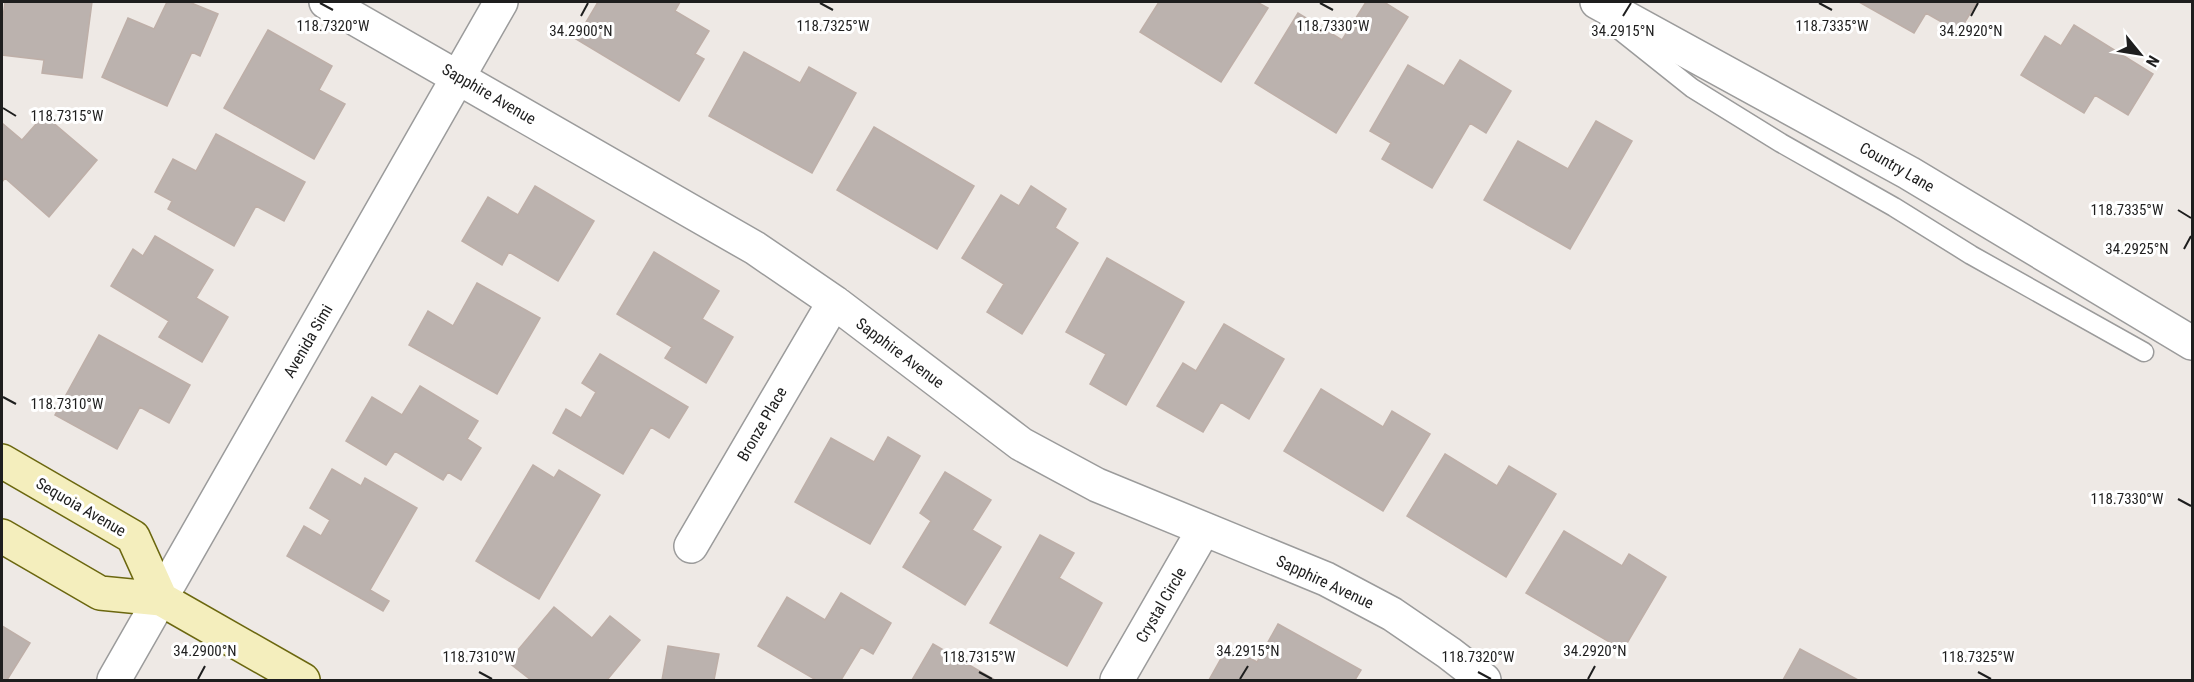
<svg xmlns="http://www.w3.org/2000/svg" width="2194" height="682" font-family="'Roboto Condensed',sans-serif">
	<rect width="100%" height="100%" fill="#eee9e5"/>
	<path fill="#bbb2ae" stroke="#beafa8" stroke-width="1.5" d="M 5,2 L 92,2 L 82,78 L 42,73 L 44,60 L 2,55 L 2,25 Z
		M 167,2 L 189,2 L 218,14 L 200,56 L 192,52 L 167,106 L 102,77 L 128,18 L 154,29 Z
		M 598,2 L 680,2 L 675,11 L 709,31 L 695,54 L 704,59 L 679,101 L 576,39 Z
		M 1159,2 L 1257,2 L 1268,8 L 1221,82 L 1140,32 Z
		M 1366,2 L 1384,2 L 1408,17 L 1336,133 L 1255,83 L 1298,13 L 1342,40 Z
		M 1859,2 L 1977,2 L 1959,32 L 1926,13 L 1914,33 Z
		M 2074,25 L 2153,74 L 2128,115 L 2095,95 L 2084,113 L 2021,75 L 2045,36 L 2061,46 Z
		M 268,30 L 332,66 L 319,90 L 345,104 L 314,159 L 224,108 Z
		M 744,52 L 800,83 L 809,67 L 856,93 L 812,173 L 709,116 Z
		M 1460,60 L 1511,91 L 1486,133 L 1470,123 L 1432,188 L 1382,159 L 1391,143 L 1370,131 L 1408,65 L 1444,86 Z
		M 44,115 L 97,160 L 49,217 L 5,178 L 2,182 L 2,123 L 22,140 Z
		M 1596,121 L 1632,141 L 1570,249 L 1484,200 L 1518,141 L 1568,169 Z
		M 874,127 L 974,186 L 937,249 L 837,190 Z
		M 216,134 L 305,182 L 284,221 L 256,206 L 234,246 L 168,209 L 172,201 L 155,192 L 173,159 L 196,171 Z
		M 535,186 L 594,221 L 558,281 L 509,252 L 502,265 L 462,241 L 488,197 L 518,215 Z
		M 1031,186 L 1066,209 L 1055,228 L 1078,243 L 1022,334 L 987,312 L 1004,284 L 962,258 L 1001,195 L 1019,206 Z
		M 155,236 L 213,270 L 196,298 L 228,317 L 202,362 L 159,337 L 169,321 L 111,286 L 133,249 L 143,256 Z
		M 654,252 L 719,291 L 702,319 L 733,337 L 706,383 L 665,358 L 672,347 L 617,314 Z
		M 1107,258 L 1184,302 L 1126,405 L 1090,384 L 1106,354 L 1066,332 Z
		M 477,283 L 540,318 L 497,394 L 409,345 L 428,311 L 453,326 Z
		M 1224,324 L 1284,359 L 1249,419 L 1221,402 L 1203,432 L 1157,406 L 1183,363 L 1196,371 Z
		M 99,335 L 190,385 L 169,423 L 140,407 L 117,449 L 55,415 Z
		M 600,354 L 688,407 L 669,438 L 651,427 L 623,474 L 553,433 L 566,409 L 581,418 L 596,392 L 582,383 Z
		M 420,386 L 478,421 L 467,439 L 481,448 L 461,480 L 448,472 L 443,480 L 395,451 L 386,465 L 346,441 L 372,397 L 402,415 Z
		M 1321,389 L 1383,427 L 1392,411 L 1430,434 L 1383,511 L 1284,451 Z
		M 888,437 L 920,456 L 870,544 L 795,502 L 831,438 L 874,462 Z
		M 1445,454 L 1497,486 L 1509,466 L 1556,494 L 1506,577 L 1407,516 Z
		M 533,465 L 554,478 L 559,470 L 600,495 L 539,599 L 476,561 Z
		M 332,469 L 361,486 L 365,478 L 417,508 L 370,590 L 389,601 L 383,611 L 287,556 L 304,526 L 321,536 L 330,520 L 310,508 Z
		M 945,472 L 991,500 L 972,530 L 1001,547 L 965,605 L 903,567 L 931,521 L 920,513 Z
		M 1564,531 L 1622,566 L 1629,554 L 1666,577 L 1623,650 L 1526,593 Z
		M 1040,535 L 1074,553 L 1059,578 L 1102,603 L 1067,666 L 990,623 Z
		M 841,593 L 891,623 L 873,654 L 861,647 L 841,680 L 816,680 L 758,646 L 787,597 L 825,620 Z
		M 554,607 L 592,638 L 610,616 L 640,640 L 607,680 L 531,680 L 508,662 Z
		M 1278,624 L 1361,670 L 1355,680 L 1209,680 L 1228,646 L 1257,662 Z
		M 2,626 L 30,643 L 7,680 L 2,680 Z
		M 933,644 L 995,680 L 912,680 Z
		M 668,646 L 719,654 L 714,680 L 662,680 Z
		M 1800,649 L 1858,680 L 1783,680 Z"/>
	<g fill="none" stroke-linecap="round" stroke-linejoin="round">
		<g stroke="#9b9b9b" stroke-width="21">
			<path id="lane" d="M 1613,25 L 1692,88 L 1781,143 L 1894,207 L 1971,255 L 2144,352"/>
		</g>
		<g stroke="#9b9b9b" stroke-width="36">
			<path id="street" d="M 326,2 L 755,248 L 834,302 L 1021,444 L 1097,485 L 1326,579 L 1392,614 L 1449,653 L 1484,680
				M 1597,2 L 1909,173 L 2192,343
				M 691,546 L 834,302
				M 114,680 L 501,2
				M 1117,680 L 1204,529"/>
		</g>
		<g stroke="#6b670f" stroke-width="36">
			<path id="secondary" d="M 2,461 L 133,537 L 161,599
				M 2,536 L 100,593 L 161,599 L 303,680"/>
		</g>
		<use href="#lane" stroke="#fff" stroke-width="18"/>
		<use href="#street" stroke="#fff" stroke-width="33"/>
		<use href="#secondary" stroke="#f4eebd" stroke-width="33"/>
	</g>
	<path fill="none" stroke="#1e1e1e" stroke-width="2" d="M 320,3 L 333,10M 820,3 L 833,10M 1320,3 L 1333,10M 1819,3 L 1832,10M 581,16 L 588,3M 1623,16 L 1631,3M 1971,16 L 1978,3M 3,108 L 16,116M 2178,210 L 2191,218M 2184,249 L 2191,236M 3,397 L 16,404M 2178,499 L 2191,506M 479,672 L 492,679M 979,672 L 992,679M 1478,672 L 1491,679M 1978,672 L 1991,679M 198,679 L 205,666M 1240,679 L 1248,666M 1588,679 L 1595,666"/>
	<g text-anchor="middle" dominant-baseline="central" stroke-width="6" stroke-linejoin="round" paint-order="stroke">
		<g font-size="16" fill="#1e1e1e" stroke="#fff">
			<text transform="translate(489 94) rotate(30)">Sapphire Avenue</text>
			<text transform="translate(1897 167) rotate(30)">Country Lane</text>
			<text transform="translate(308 341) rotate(-60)">Avenida Simi</text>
			<text transform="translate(900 353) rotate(37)">Sapphire Avenue</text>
			<text transform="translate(762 424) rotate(-60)">Bronze Place</text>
			<text transform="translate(81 507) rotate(30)">Sequoia Avenue</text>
			<text transform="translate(1325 582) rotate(25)">Sapphire Avenue</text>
			<text transform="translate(1161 605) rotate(-60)">Crystal Circle</text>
		</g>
	</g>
	<g font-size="15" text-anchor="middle" fill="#1e1e1e" stroke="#fff" stroke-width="6" stroke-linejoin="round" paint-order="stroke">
		<text x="333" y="31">118.7320°W</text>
		<text x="833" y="31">118.7325°W</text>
		<text x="1333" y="31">118.7330°W</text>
		<text x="1832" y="31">118.7335°W</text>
		<text x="581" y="36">34.2900°N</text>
		<text x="1623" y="36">34.2915°N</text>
		<text x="1971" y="36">34.2920°N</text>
		<text x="67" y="121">118.7315°W</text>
		<text x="2127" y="215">118.7335°W</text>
		<text x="2137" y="254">34.2925°N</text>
		<text x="67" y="409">118.7310°W</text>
		<text x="2127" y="504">118.7330°W</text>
		<text x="205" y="656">34.2900°N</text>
		<text x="1248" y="656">34.2915°N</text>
		<text x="1595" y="656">34.2920°N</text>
		<text x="479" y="662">118.7310°W</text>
		<text x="979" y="662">118.7315°W</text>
		<text x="1478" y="662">118.7320°W</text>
		<text x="1978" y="662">118.7325°W</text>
	</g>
	<rect width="2194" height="682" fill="none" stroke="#1e1e1e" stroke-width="6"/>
	<g transform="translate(2140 54) rotate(120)" stroke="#ffffff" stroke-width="4.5" paint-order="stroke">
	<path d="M0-4.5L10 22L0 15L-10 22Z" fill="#1e1e1e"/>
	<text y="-9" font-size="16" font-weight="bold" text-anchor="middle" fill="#1e1e1e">N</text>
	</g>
</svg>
